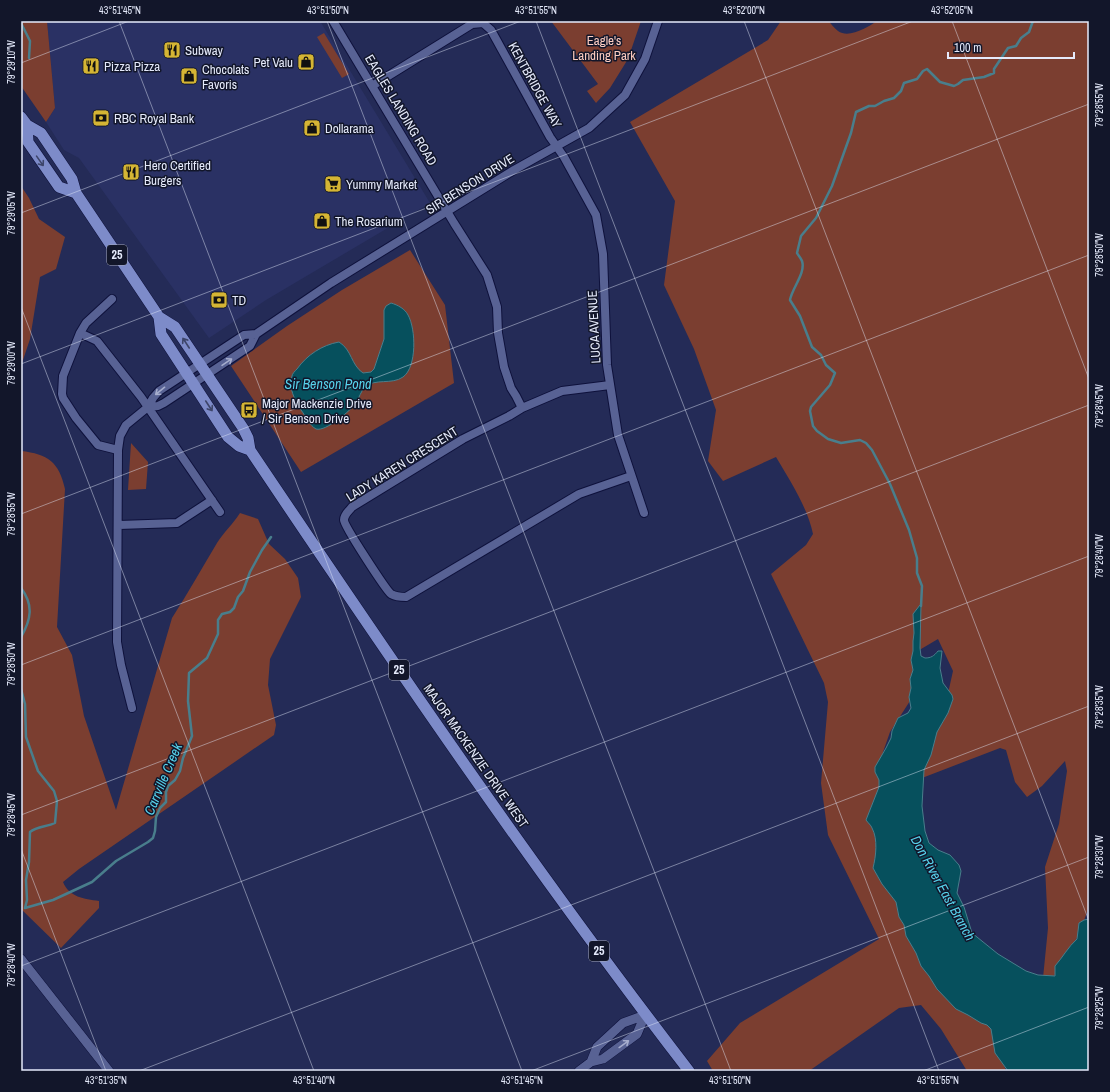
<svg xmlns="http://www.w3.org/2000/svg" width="1110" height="1092" font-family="'Archivo Narrow',sans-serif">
	<rect width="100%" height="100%" fill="#242b57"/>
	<path fill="#2a3164" d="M 47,21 L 320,21 L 430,203 L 266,300 L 209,338 L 79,158 L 64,150 L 46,122 L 55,108 Z"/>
	<path fill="#7b3e30" d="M 21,21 L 47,21 L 55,108 L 46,122 L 21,86 Z
		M 551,21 L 641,21 L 628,59 L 610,88 L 596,103 L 587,91 L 598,84 Z
		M 781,21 L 829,21 C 831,24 834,28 838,31 C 849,39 868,27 877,21 L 1089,21 L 1089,905 C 1082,931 1069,956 1053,977 L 1043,978 L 1048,928 L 1045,867 L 1059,824 L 1067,771 L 1065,761 L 1042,786 L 1027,797 L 1015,782 L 1006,750 L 1000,748 L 922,778 L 932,738 L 943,716 L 953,671 L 938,639 L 916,652 L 917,690 L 890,732 L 883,752 L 880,782 L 992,1030 L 1006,1071 L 967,1071 L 941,1029 L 921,1005 L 899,1008 L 809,1071 L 713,1071 L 707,1061 L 740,1023 L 879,939 L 828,835 L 821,783 L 828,702 L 824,683 L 771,574 L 806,545 L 813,534 C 807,506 790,481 776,457 L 723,481 L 708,461 L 716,410 L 694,349 L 664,285 L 675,201 L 630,122 L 768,40 Z
		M 324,33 L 349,74 L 342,78 L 317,37 Z
		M 21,186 L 29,198 L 39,219 L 65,237 L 56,269 L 40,277 L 30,339 L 21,366 Z
		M 410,250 L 445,305 L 454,383 L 301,472 L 231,366 L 287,326 L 342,290 Z
		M 131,443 L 148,462 L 146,489 L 128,490 Z
		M 21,451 C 48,454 59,462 65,489 L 57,627 L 72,655 L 84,716 L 116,810 L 172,618 C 188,593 202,568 217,543 C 224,532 233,524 240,513 L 258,519 L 269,544 L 285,559 L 298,578 L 301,597 L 270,659 L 268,685 L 276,725 L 274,735 L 79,869 L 63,882 C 69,897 84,899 99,901 L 99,908 L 61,948 L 21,909 Z"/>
	<path fill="#06505d" stroke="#497e8c" d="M 391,303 C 398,305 405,309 408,315 C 416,329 417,367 403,377 C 392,385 375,378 365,387 C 361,391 359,398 356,403 C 351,410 326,432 316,429 C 310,426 305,415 301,410 C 295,400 288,388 292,376 C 292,374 295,371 297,369 C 307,355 322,345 339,342 C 352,350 351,365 363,373 L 371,372 L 374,369 L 384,339 L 384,310 L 386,306 Z
		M 920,605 L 921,605 L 920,648 L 921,656 L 925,658 C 931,658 934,656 938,651 L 942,651 L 940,668 L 943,683 L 952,695 L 953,699 L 948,713 L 937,732 L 931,755 L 924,770 L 922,806 L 925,831 L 929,843 L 938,850 L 950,855 L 959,865 L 961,871 L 957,893 L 964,907 L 972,933 L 998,954 L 1026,971 L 1038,975 L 1055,976 L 1055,966 C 1063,957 1068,947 1077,939 L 1079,923 L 1084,920 L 1089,919 L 1089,1071 L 1008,1071 L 995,1053 L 991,1029 L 987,1025 L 981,1023 L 968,1015 L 956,1009 L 937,989 L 929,976 L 921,966 L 916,953 L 906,936 L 904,925 L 899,917 L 896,902 L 882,884 L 873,868 C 876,856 878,839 872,828 C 871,825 868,823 866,820 L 879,787 L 879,780 L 875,772 L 875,767 L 886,748 L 891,738 L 892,731 L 898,718 L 908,713 L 911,708 L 909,697 L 911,688 L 910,679 L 913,670 L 911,660 L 913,651 L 913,641 L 914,633 L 913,614 Z"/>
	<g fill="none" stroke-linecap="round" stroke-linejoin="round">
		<path stroke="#497e8c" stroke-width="2.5" d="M 21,23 L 30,41 L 29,58
			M 21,588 C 34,605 31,620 21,637
			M 921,606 L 922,586 L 917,573 L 917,558 L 909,530 L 890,484 L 872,450 L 866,443 L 860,440 L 841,443 L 828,439 L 817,431 L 813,426 L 810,411 L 811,407 L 830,385 L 835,373 L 826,365 L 821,355 L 812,347 L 800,316 L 790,300 C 792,288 806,273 802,261 C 801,258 798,255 797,253 L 801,236 L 816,218 L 832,186 L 851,133 L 856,112 L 869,106 L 875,106 L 884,101 L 894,98 L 901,91 L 904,83 L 917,79 L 923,71 L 927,69 L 940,82 L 954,86 L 958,84 L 963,80 L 984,77 L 994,73 L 994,69 L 1008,48 L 1016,46 L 1021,38 L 1029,32 L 1033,21
			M 21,689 L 25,704 L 26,737 L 38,771 L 54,791 L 57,801 L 55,823 C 47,827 37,826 30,832 L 29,862 L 26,880 L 27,900 L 25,908
			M 25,908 L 53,900 L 92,882 L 116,861 L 148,842 L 153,838 L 155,831 L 156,817 L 160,808 L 166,802 L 166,792 L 168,786 L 175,780 L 180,771 L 183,758 L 192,736 L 188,701 L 189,673 L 207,658 L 218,634 L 218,620 L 222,614 L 230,612 L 234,608 L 238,597 L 243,591 L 250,572 L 262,550 L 271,537"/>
		<g stroke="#0e113b" stroke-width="10">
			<path id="minor" d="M 333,21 L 454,223 L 487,275 L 497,307 L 498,333 L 504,367 L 511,388 L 516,396 L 522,408
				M 372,86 L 472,24 L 483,23 L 491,30 L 550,137 L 564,157 L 596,215 L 603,254 L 607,365 L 618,435 L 644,513
				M 112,299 L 86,323 L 80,333 L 63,376 L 62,394 L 63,398 L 76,418 L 98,445 L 118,450
				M 80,333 L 97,341 L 141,397 L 220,512
				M 610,385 L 562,391 L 522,408 L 509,416 L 463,439 L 352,507 C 349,511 344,514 344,520 C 344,526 386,590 391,594 C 396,597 401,597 406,597 L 579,494 L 631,476
				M 148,407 L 158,406 L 164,403 L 250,346 L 256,334 L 331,283 L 514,170 L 589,128 L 625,95 L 645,59 L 658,21
				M 119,525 L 177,523 L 212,500
				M 132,708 L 121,665 L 117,642 L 118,450 L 120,436 L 126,425 L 148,407 L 153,398 L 159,391 L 244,335 L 256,334"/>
		</g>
		<g stroke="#0e113b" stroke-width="10">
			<path id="tertiary" d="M 21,959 L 109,1071
				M 591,1062 L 597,1047 L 623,1023 L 645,1015
				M 579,1071 L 591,1062 L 603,1059 L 637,1034 L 645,1015"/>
		</g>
		<g stroke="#0e113b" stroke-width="12">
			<path id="primary" d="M 21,117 L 27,125 L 41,133 L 72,179 L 76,193 L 159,317 L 175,327 L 243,428 L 248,438 L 250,450 C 391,660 534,870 689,1071
				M 27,125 L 28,142 L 59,187 L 76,193
				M 159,317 L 161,334 L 228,437 L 239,446 L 250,450"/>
		</g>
		<use href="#minor" stroke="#586294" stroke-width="8"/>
		<use href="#tertiary" stroke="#586294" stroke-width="9"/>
		<use href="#primary" stroke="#7d8bc9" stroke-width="11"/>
	</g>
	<defs><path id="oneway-shaft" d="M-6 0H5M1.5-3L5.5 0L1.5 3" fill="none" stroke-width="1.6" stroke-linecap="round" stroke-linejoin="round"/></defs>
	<g stroke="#3d456a">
		<use href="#oneway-shaft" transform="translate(40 161) rotate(55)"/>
		<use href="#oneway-shaft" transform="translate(186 343) rotate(-123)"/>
		<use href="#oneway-shaft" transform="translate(209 406) rotate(57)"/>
	</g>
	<g stroke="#a6adcd">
		<use href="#oneway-shaft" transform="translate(227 362) rotate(-34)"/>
		<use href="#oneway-shaft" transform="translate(160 391) rotate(141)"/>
		<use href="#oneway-shaft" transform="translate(624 1044) rotate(-36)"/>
	</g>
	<path fill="none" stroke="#e5eafb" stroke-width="1" stroke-opacity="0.45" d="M 119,21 L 522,1071M 327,21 L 731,1071M 536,21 L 939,1071M 744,21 L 1089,921M 952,21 L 1089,379M 21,63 L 129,21M 21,213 L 521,21M 21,307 L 314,1071M 21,364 L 913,21M 21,514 L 1089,104M 21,665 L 1089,255M 21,815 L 1089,405M 21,849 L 106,1071M 21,966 L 1089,556M 139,1071 L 1089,706M 531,1071 L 1089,857M 923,1071 L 1089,1007"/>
	<defs>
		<g id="restaurant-square" transform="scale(0.9)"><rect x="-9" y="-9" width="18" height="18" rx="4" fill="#d5b534" stroke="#12162a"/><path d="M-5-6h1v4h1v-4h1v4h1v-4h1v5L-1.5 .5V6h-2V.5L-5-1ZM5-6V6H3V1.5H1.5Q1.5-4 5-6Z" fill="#111"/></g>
		<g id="shop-square" transform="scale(0.9)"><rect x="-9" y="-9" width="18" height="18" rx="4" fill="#d5b534" stroke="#12162a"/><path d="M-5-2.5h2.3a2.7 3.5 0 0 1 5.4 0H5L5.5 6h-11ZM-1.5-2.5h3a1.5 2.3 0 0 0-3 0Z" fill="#111"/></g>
		<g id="bank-square" transform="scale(0.9)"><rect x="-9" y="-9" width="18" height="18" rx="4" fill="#d5b534" stroke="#12162a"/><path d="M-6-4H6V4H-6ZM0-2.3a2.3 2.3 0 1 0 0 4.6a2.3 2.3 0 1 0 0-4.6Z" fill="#111"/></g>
		<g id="supermarket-square" transform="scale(0.9)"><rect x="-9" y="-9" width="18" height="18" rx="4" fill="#d5b534" stroke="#12162a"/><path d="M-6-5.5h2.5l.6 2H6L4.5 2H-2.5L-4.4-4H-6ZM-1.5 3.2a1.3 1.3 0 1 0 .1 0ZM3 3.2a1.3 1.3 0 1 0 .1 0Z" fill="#111"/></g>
		<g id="bus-square" transform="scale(0.9)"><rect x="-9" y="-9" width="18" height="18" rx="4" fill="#d5b534" stroke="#12162a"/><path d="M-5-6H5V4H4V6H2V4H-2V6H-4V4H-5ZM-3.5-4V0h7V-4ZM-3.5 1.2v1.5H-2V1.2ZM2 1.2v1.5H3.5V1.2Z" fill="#111"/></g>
	</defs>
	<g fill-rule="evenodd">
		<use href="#restaurant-square" x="172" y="50"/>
		<use href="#shop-square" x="306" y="62"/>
		<use href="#restaurant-square" x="91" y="66"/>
		<use href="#shop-square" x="189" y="76"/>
		<use href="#bank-square" x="101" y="118"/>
		<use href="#shop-square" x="312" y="128"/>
		<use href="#restaurant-square" x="131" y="172"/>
		<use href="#supermarket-square" x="333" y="184"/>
		<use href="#shop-square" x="322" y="221"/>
		<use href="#bank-square" x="219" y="300"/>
		<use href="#bus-square" x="249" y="410"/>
	</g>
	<g text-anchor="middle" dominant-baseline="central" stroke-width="3" stroke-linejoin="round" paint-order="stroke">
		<g fill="#12162a" stroke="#a6aabc" stroke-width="1">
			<rect x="107" y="245" width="20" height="20" rx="3"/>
			<rect x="389" y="660" width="20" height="20" rx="3"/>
			<rect x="589" y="941" width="20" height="20" rx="3"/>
		</g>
		<g font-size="12" font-weight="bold" fill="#e5eafb">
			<text x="117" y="255">25</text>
			<text x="399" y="670">25</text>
			<text x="599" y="951">25</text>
		</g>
		<g font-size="13" fill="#fdcdc1" stroke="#12162a">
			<text x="604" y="40">Eagle's<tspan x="604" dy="15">Landing Park</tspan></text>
		</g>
		<g font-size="13" fill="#e5eafb" stroke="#12162a" text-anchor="start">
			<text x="185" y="50">Subway</text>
			<text x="293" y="62" text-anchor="end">Pet Valu</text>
			<text x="104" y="66">Pizza Pizza</text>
			<text x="202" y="69">Chocolats<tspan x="202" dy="15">Favoris</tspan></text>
			<text x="114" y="118">RBC Royal Bank</text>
			<text x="325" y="128">Dollarama</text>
			<text x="144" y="165">Hero Certified<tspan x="144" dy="15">Burgers</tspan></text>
			<text x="346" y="184">Yummy Market</text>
			<text x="335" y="221">The Rosarium</text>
			<text x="232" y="300">TD</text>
			<text x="262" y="403">Major Mackenzie Drive<tspan x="262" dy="15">/ Sir Benson Drive</tspan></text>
		</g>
		<g font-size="13" fill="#e5eafb" stroke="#12162a">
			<text transform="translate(535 85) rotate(61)">KENTBRIDGE WAY</text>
			<text transform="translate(401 110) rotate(59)">EAGLES LANDING ROAD</text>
			<text transform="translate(470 184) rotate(-32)">SIR BENSON DRIVE</text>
			<text transform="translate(594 327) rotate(-93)">LUCA AVENUE</text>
			<text transform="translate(402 464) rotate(-32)">LADY KAREN CRESCENT</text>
			<text transform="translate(476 756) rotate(55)">MAJOR MACKENZIE DRIVE WEST</text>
		</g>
		<g font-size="14" font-style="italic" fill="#57d2ec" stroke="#12162a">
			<text x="328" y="384">Sir Benson Pond</text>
			<text transform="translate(163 779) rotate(-67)">Carrville Creek</text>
			<text transform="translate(943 888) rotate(61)">Don River East Branch</text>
		</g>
	</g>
	<rect width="1110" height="1092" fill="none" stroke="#12162a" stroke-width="44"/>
	<path d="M948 52v6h126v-6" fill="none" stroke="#e5eafb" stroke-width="2"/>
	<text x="954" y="52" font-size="12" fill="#e5eafb" stroke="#12162a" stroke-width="3" paint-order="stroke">100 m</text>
	<rect x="22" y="22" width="1066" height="1048" fill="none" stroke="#e5eafb" stroke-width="1.5"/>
	<g font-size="10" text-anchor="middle" fill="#e5eafb">
		<text x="120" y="14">43°51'45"N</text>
		<text x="328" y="14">43°51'50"N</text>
		<text x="536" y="14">43°51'55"N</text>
		<text x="744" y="14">43°52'00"N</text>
		<text x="952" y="14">43°52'05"N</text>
		<text transform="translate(11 62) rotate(-90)" y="4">79°29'10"W</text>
		<text transform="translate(1099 105) rotate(-90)" y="4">79°28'55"W</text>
		<text transform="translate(11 213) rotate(-90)" y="4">79°29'05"W</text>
		<text transform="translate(1099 255) rotate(-90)" y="4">79°28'50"W</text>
		<text transform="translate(11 363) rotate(-90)" y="4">79°29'00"W</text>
		<text transform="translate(1099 406) rotate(-90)" y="4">79°28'45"W</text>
		<text transform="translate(11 514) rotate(-90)" y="4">79°28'55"W</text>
		<text transform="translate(1099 556) rotate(-90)" y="4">79°28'40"W</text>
		<text transform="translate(11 664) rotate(-90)" y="4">79°28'50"W</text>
		<text transform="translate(1099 707) rotate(-90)" y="4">79°28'35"W</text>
		<text transform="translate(11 815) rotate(-90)" y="4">79°28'45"W</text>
		<text transform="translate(1099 857) rotate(-90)" y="4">79°28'30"W</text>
		<text transform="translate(11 965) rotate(-90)" y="4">79°28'40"W</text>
		<text transform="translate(1099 1008) rotate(-90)" y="4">79°28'25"W</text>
		<text x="106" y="1084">43°51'35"N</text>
		<text x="314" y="1084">43°51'40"N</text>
		<text x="522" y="1084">43°51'45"N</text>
		<text x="730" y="1084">43°51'50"N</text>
		<text x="938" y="1084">43°51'55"N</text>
	</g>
</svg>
